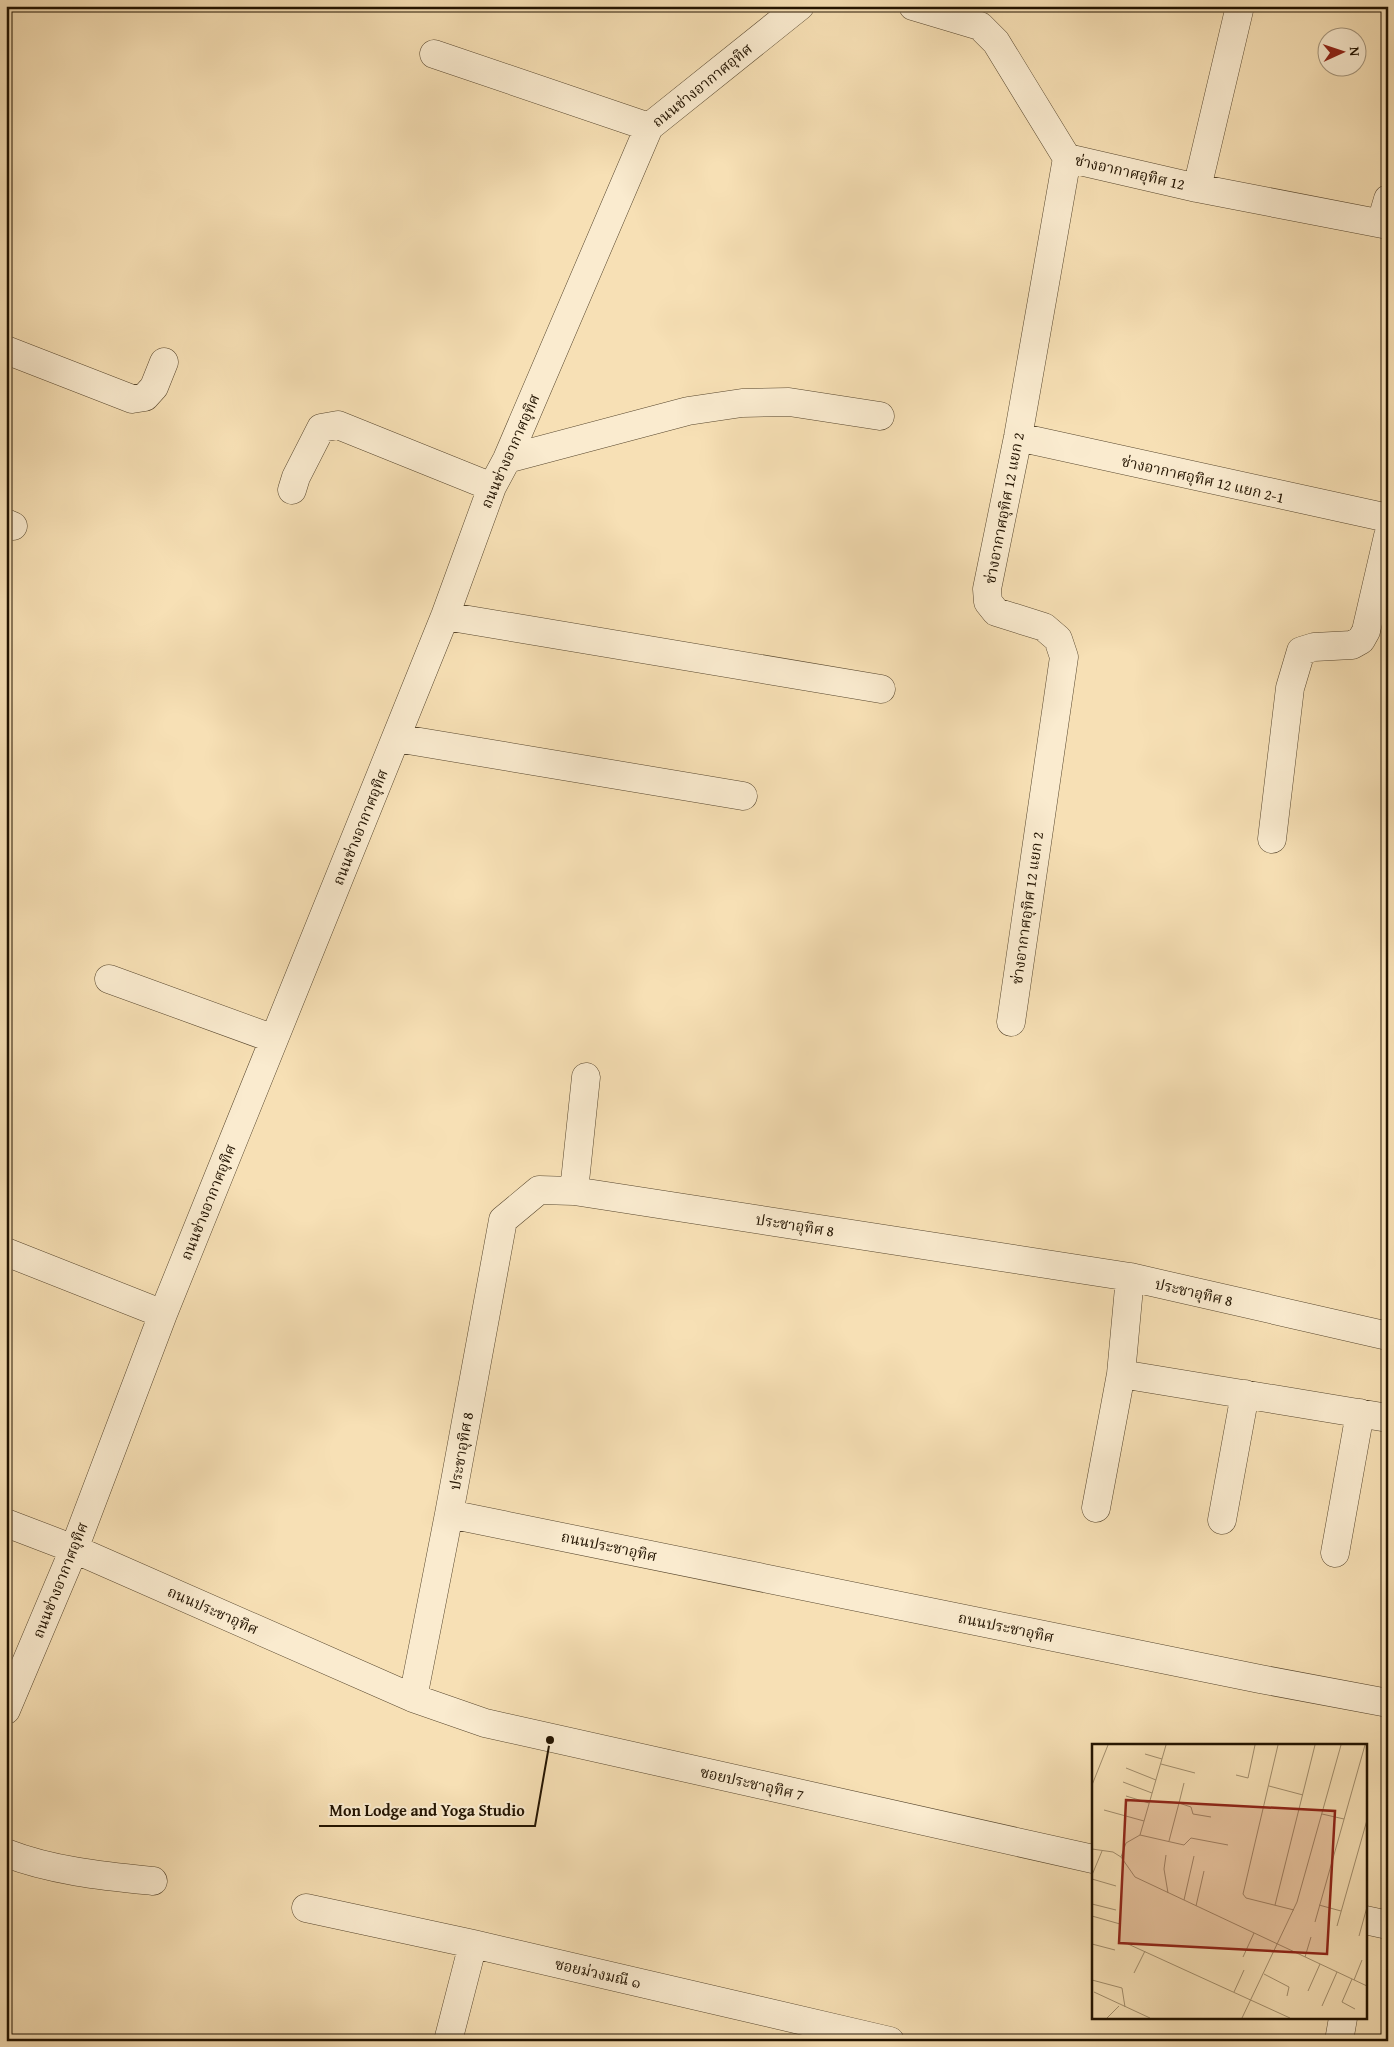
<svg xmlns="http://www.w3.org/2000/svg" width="1394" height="2047" font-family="'Gentium Book Plus','Noto Serif Thai',serif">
	<rect width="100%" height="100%" fill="#f7e0b5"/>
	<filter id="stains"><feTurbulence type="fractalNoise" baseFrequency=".004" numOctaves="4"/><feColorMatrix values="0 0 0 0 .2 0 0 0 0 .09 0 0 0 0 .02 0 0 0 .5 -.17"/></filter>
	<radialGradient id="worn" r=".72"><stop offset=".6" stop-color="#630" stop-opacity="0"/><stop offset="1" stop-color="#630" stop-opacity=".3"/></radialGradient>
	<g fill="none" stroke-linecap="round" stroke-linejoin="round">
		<g stroke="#57462d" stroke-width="29">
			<path id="minor" d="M 913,6 L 980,26 L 996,42 L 1067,158 L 1197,188 L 1388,225
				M 434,54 L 649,127
				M 1197,188 L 1240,6
				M 1381,223 L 1388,199
				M 6,350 L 132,399 L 145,397 L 154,387 L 164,362
				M 1018,437 L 1388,518
				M 507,459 L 688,411 L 742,403 L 789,402 L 880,416
				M 292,490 L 296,477 L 321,428 L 338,425 L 492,487
				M 6,523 L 13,526
				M 445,616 L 881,689
				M 396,738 L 743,796
				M 1272,839 L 1290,688 L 1301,651 L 1314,647 L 1352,645 L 1361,640 L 1366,631 L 1388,536
				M 109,979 L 274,1039
				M 1011,1022 L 1064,657 L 1058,639 L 1044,627 L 996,612 L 988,602 L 987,589 L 1018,437 L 1067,158
				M 574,1191 L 586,1077
				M 6,1252 L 163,1314
				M 1121,1374 L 1130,1277
				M 1096,1508 L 1121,1374 L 1388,1418
				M 449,1514 L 1260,1679 L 1388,1703
				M 1222,1520 L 1245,1394
				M 6,1523 L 74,1549 L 413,1698 L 485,1723 L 1093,1859
				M 1335,1553 L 1360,1413
				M 413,1698 L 449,1514 L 503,1220 L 539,1190 L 574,1191 L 1130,1277 L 1388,1336
				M 6,1710 L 74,1549 L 163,1314 L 445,616 L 492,487 L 507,459 L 649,127 L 800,6
				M 6,1853 C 52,1871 104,1876 153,1881
				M 306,1908 L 473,1944 L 890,2041
				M 1365,1920 L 1388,1925
				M 448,2041 L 473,1944
				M 1339,2041 L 1343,2018"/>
		</g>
		<use href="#minor" stroke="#faebcf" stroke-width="28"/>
	</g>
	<g text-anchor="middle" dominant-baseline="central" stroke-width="4" stroke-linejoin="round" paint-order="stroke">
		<g font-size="15" fill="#221300" stroke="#faebcf">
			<text transform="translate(702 85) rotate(-39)">ถนนช่างอากาศอุทิศ</text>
			<text transform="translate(1130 172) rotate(13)">ช่างอากาศอุทิศ 12</text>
			<text transform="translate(510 451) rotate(-66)">ถนนช่างอากาศอุทิศ</text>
			<text transform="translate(1203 479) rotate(13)">ช่างอากาศอุทิศ 12 แยก 2-1</text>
			<text transform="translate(1004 508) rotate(-79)">ช่างอากาศอุทิศ 12 แยก 2</text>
			<text transform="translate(360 827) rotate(-68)">ถนนช่างอากาศอุทิศ</text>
			<text transform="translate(1027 908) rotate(-82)">ช่างอากาศอุทิศ 12 แยก 2</text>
			<text transform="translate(208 1202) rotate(-68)">ถนนช่างอากาศอุทิศ</text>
			<text transform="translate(795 1225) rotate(9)">ประชาอุทิศ 8</text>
			<text transform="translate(1194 1292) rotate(13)">ประชาอุทิศ 8</text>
			<text transform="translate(461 1451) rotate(-80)">ประชาอุทิศ 8</text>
			<text transform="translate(609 1546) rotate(12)">ถนนประชาอุทิศ</text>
			<text transform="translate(60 1580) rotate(-68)">ถนนช่างอากาศอุทิศ</text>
			<text transform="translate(213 1610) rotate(24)">ถนนประชาอุทิศ</text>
			<text transform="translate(1006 1627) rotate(12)">ถนนประชาอุทิศ</text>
			<text transform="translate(752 1783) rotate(13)">ซอยประชาอุทิศ 7</text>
			<text transform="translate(598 1973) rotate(13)">ซอยม่วงมณี ๑</text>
		</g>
	</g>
	<g transform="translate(1092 1744)">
		<rect width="275" height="275" fill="#f7e0b5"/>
		<path fill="none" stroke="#a28e6d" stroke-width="1" d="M 186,1 L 151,150 L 154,154 L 202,166M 53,10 L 70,15M 69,20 L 103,29M 34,24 L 64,36M 144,31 L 156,34 L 163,1M 31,38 L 60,49M 0,41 L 16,1M 177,42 L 211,51M 34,52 L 57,59M 87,59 L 92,39M 12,66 L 52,77M 230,70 L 252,75M 48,91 L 92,101 L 99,94 L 136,101M 77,97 L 87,59 L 99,63 L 101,70 L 119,73M 0,105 L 21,108 L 29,113 L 43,133 L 275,242M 74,111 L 72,125 L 76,149M 29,113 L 34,99 L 48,91 L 74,1M 0,131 L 10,107M 0,135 L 24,142M 92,156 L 102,112M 0,160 L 24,166M 183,161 L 223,1M 227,161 L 249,167M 104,162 L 112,127M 0,172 L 28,180M 223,178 L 273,1M 245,182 L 275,76M 267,192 L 275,163M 0,200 L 23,206M 36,200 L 198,274M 151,213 L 162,189M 213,213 L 219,193M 42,229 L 53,207M 172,230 L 197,243 L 195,252M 260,235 L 250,258 L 263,265M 0,236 L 30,244 L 33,263M 262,236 L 270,216M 216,247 L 228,220M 2,248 L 58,274M 142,248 L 152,226M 230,262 L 245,228M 15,274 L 27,262M 150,274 L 205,158 L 249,1"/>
		<path fill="#8f2418" fill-opacity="0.15" stroke="#8f2418" stroke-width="2.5" d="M 34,56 L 243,67 L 235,210 L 27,199 Z"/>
		<rect width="275" height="275" fill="none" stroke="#221300" stroke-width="2.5"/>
	</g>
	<path fill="none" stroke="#221300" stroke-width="2" d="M550 1740L535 1826H319"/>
	<circle fill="#221300" stroke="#faebcf" stroke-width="2" cx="550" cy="1740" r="5"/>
	<g font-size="16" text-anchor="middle" font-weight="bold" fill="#221300" stroke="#faebcf" stroke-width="4" stroke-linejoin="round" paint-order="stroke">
		<text x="427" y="1816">Mon Lodge and Yoga Studio</text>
	</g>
	<rect width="1394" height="2047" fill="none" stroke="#f7e0b5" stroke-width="25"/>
	<rect x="8" y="8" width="1379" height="2032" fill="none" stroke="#221300" stroke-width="2.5"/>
	<rect x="12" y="12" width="1369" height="2022" fill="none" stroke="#221300"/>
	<g transform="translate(1342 52) rotate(87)"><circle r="24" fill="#faebcf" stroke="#a4957c"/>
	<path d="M0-4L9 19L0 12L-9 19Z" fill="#8f2418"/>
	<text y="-8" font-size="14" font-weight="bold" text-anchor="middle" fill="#221300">N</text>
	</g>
	<rect width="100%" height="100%" filter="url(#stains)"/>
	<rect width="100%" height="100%" fill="url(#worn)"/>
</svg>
